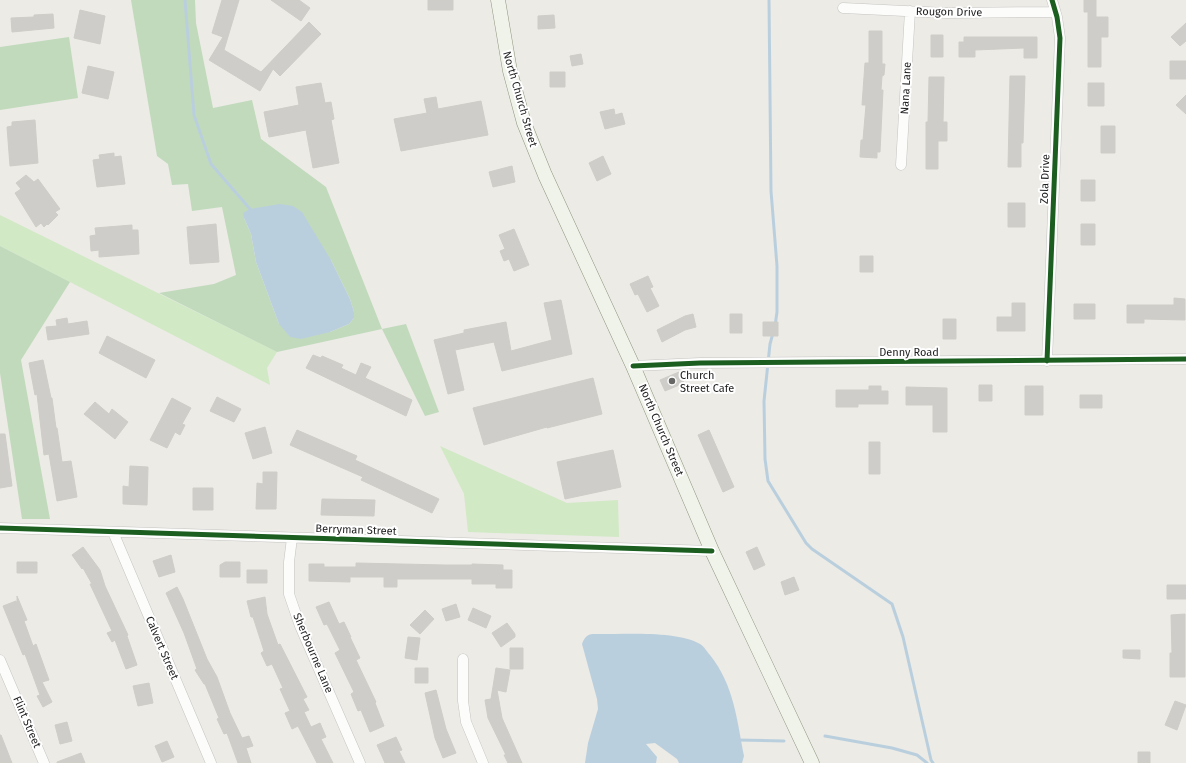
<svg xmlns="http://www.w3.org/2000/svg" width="1186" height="763" font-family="'Fira Sans',sans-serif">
	<rect width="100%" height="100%" fill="#ecebe6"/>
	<path fill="#d1e9c5" d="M 0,215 L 277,352 L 267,368 L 270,385 L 0,246 Z
		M 440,446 L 567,503 L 618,500 L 619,537 L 468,532 L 464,494 Z"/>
	<path fill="#c1dabc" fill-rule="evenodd" d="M 131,0 L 195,0 L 196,23 L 213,108 L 252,100 L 261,139 L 326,187 L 382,329 L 406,324 L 439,412 L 425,416 L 382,329 L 277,352 L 159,293 L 214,284 L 236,275 L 222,207 L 192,211 L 188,184 L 172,185 L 168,164 L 157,156 ZM 244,218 L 331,260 L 350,299 L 354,312 L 354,318 L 349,324 L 330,332 L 279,324 L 256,262 L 251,234 Z
		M 69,37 L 78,98 L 0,110 L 0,47 Z
		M 0,246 L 70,282 L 21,360 L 50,519 L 22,519 L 0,373 Z"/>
	<path fill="#bacfde" d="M 280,204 L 293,206 L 302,212 L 331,260 L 350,299 L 354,312 L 354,318 L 349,324 L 330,332 L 301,339 L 290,337 L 279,324 L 256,262 L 251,234 L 244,218 L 243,213 L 250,209 Z
		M 602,634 C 627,634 679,631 700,644 C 704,646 707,652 710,655 C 734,685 737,720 744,756 L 742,763 L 679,763 L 677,759 L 655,743 L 646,744 L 657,757 L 656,763 L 585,763 L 588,743 L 598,709 L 597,699 L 582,644 C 586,632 592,634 602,634 Z"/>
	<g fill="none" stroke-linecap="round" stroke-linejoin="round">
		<path stroke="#bacfde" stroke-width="3" d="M 185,0 L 194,115 L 211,164 L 250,209
			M 769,0 L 771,191 L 777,266 L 777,312 L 775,326
			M 773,333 L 770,344 L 764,401 L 765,459 L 768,481 L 806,543 L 812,549 L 892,604 L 903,637 L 931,760 L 933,763
			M 825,736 L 892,748 L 917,755 L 927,763
			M 737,740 L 784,741"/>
	</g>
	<path fill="#cecdc9" stroke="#cfcdc7" d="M 222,0 L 239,0 L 224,50 L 261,72 L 309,22 L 321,34 L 280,76 L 273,69 L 260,91 L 209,60 L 223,37 L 212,33 Z
		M 271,0 L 299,0 L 310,8 L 301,21 Z
		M 428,0 L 453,0 L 453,10 L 428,10 Z
		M 1084,0 L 1096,0 L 1096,17 L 1108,17 L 1108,37 L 1101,37 L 1101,67 L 1088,67 L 1088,12 L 1084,12 Z
		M 80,10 L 105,16 L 100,44 L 74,38 Z
		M 53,14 L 54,28 L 12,32 L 11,18 L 34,17 L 34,15 Z
		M 554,15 L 555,28 L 538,29 L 538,16 Z
		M 1186,23 L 1186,41 L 1180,46 L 1171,37 Z
		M 869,31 L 882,31 L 882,64 L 885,64 L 884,75 L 882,76 L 881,90 L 883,90 L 880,152 L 877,152 L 877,158 L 860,157 L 861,140 L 863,140 L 866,105 L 862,105 L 865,63 L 869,63 Z
		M 931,35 L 943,35 L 943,57 L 931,57 Z
		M 964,37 L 1037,37 L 1037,58 L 1024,58 L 1024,48 L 975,50 L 975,57 L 959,57 L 959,42 L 964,42 Z
		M 581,54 L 583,64 L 572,66 L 570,56 Z
		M 1170,61 L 1186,61 L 1186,79 L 1170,79 Z
		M 88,66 L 114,72 L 108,99 L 82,93 Z
		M 550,72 L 565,72 L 565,87 L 550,87 Z
		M 1010,76 L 1025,76 L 1023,143 L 1021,143 L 1021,167 L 1008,167 Z
		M 929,77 L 944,77 L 943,122 L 947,122 L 947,141 L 938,141 L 938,169 L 926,169 L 926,122 L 928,122 Z
		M 321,83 L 325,103 L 331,102 L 334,119 L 331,120 L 339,163 L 313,168 L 306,130 L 269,137 L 264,112 L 299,105 L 296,87 Z
		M 1088,83 L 1104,83 L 1104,106 L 1088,106 Z
		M 1186,95 L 1186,114 L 1176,105 Z
		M 436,97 L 438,109 L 481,101 L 488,135 L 401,151 L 394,119 L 427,113 L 424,99 Z
		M 614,109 L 615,115 L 622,113 L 625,124 L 605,129 L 600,112 Z
		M 35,120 L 38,163 L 10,166 L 7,127 L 12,126 L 12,122 Z
		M 1101,126 L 1115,126 L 1115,153 L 1101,153 Z
		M 114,153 L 114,157 L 121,156 L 125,184 L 97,187 L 93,160 L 100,159 L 99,155 Z
		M 603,156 L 611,174 L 597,181 L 589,163 Z
		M 512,166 L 515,182 L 493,187 L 489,172 Z
		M 26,175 L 34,182 L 38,179 L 60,209 L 55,212 L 58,215 L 48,225 L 47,224 L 44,227 L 41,223 L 36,227 L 15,193 L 21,189 L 16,183 Z
		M 1081,180 L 1095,180 L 1095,201 L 1081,201 Z
		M 1008,203 L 1025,203 L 1025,227 L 1008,227 Z
		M 216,224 L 219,262 L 190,264 L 187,227 Z
		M 1081,224 L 1095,224 L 1095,245 L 1081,245 Z
		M 132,225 L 132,230 L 138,230 L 139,254 L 99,257 L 99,250 L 91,251 L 90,236 L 96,235 L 95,228 Z
		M 514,229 L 529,265 L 514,271 L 509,259 L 504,261 L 500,251 L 505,249 L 499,235 Z
		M 860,256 L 873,256 L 873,272 L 860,272 Z
		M 648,276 L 653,287 L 650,288 L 659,306 L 647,312 L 638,294 L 635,295 L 630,284 Z
		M 1174,298 L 1185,299 L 1185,320 L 1144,319 L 1144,323 L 1127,323 L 1127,305 L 1174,305 Z
		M 561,300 L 572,354 L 502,371 L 494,342 L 455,350 L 464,390 L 448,394 L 434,340 L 464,333 L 464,330 L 506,322 L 511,351 L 552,340 L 544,303 Z
		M 1012,303 L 1025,303 L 1025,331 L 997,331 L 997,317 L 1012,317 Z
		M 1074,304 L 1095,304 L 1095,319 L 1074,319 Z
		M 693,314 L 696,327 L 685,330 L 662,342 L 657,330 L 685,316 Z
		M 730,314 L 742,314 L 742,333 L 730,333 Z
		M 67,318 L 68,324 L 87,321 L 89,334 L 48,340 L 46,327 L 57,326 L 56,320 Z
		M 943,319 L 956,319 L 956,339 L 943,339 Z
		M 763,322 L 778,322 L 778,336 L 763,336 Z
		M 107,336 L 155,360 L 146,378 L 99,353 Z
		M 313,355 L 321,358 L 322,356 L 343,365 L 341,368 L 356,375 L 361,363 L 371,367 L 365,378 L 412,400 L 406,416 L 306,368 Z
		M 43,360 L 51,398 L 52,398 L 56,428 L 57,428 L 62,462 L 71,461 L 77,497 L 57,501 L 49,454 L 44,455 L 37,394 L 35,395 L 29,363 Z
		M 679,372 L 684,383 L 665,391 L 660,380 Z
		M 593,378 L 602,414 L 547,428 L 547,427 L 484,445 L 473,408 Z
		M 979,385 L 992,385 L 992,401 L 979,401 Z
		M 869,386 L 881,386 L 881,391 L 888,391 L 888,404 L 858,404 L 858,407 L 836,407 L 836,390 L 869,390 Z
		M 1025,386 L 1043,386 L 1043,415 L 1025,415 Z
		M 906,387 L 947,388 L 947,432 L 933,432 L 933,405 L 906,405 Z
		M 1080,395 L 1102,395 L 1102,408 L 1080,408 Z
		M 217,397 L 241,409 L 234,422 L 210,411 Z
		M 172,398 L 191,408 L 182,424 L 185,425 L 180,435 L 175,432 L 167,448 L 150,440 Z
		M 95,402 L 109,414 L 112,409 L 128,422 L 115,439 L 84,414 Z
		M 265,427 L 272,453 L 253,459 L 245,433 Z
		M 297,430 L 357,456 L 355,460 L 439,499 L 432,513 L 361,480 L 363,477 L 290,445 Z
		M 709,430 L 734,487 L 723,492 L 698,435 Z
		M 0,434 L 5,434 L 12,486 L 0,488 Z
		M 869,442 L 880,442 L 880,474 L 869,474 Z
		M 613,450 L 621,487 L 565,499 L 557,462 Z
		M 130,466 L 148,467 L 147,505 L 123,504 L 123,486 L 129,487 Z
		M 263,472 L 277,472 L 276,509 L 256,509 L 257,483 L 263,484 Z
		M 193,488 L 213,488 L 213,510 L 193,510 Z
		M 322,499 L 375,500 L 374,516 L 321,515 Z
		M 83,547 L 100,570 L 105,586 L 128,635 L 127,636 L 137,665 L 126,669 L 115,640 L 112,642 L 107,633 L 112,631 L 90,584 L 92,584 L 83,568 L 82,569 L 72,555 Z
		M 757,547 L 765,565 L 754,570 L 746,552 Z
		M 171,555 L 175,572 L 159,577 L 153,561 Z
		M 17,562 L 37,562 L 37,573 L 17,573 Z
		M 225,562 L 240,562 L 240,577 L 220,577 L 220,565 Z
		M 356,563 L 445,565 L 472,565 L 472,564 L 503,565 L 503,570 L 512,570 L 512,588 L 496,588 L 496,584 L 472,584 L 472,579 L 397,579 L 397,587 L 384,587 L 384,577 L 350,577 L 350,582 L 309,581 L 309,564 L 324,564 L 324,567 L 356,567 Z
		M 247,570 L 267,570 L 267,583 L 247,583 Z
		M 794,577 L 799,590 L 785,595 L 781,582 Z
		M 1167,585 L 1186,585 L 1186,599 L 1167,599 Z
		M 177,587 L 183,599 L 207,659 L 217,677 L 230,713 L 242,738 L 249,736 L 253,746 L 246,748 L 251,763 L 238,763 L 227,733 L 224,734 L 217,719 L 219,718 L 205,684 L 204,684 L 195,670 L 197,669 L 184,633 L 166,593 Z
		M 17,596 L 27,620 L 24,621 L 33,646 L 36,644 L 49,680 L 42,682 L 52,702 L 43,707 L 37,696 L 40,695 L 25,654 L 23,655 L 3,606 L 16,601 L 17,604 Z
		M 265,597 L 267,614 L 278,645 L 280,644 L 307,697 L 303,699 L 309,710 L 304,712 L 311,727 L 320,723 L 326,737 L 321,739 L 333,763 L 317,763 L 298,726 L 292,729 L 285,713 L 290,711 L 280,689 L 283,688 L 272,664 L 267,666 L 261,653 L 264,651 L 253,617 L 251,617 L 247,601 Z
		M 329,602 L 339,624 L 344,622 L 351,637 L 350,637 L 360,658 L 356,660 L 376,702 L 375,703 L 384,726 L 370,732 L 361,710 L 358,711 L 351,694 L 354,692 L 335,653 L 340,650 L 327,624 L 324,625 L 316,607 Z
		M 456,604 L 460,617 L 446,621 L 442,609 Z
		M 473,608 L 491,616 L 486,628 L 468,620 Z
		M 425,610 L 434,619 L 420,634 L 410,625 Z
		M 1185,614 L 1185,677 L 1170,677 L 1170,653 L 1172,653 L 1171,615 Z
		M 507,623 L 515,634 L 515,637 L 501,647 L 492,633 Z
		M 408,637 L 420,638 L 417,660 L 405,658 Z
		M 510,648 L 523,648 L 523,669 L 510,669 Z
		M 1123,650 L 1140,650 L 1140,659 L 1123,658 Z
		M 415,668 L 428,668 L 428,683 L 415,683 Z
		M 496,668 L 510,670 L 506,692 L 497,690 L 502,718 L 522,763 L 508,763 L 504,755 L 506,755 L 488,718 L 485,700 L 491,699 Z
		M 149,683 L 153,703 L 138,706 L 133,686 Z
		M 436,690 L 446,729 L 456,753 L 443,758 L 435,738 L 425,693 Z
		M 1175,701 L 1186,705 L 1177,730 L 1165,725 Z
		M 67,722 L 72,741 L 60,744 L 55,725 Z
		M 0,735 L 1,735 L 12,763 L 0,763 Z
		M 396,737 L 402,750 L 399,751 L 405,763 L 385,763 L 377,745 Z
		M 167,741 L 174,757 L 162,762 L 155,746 Z
		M 1138,752 L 1150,752 L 1150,763 L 1138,763 Z
		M 81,753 L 85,763 L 57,763 L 57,762 Z"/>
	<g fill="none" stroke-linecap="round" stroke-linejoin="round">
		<g stroke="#c5c4c2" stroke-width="11">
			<path id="street" d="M 843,8 L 946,13 L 1055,12
				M 901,165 L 910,11
				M 1047,361 L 1060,38 L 1057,17 L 1052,0
				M 633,366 L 700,363 L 1186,359
				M 0,528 L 712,551
				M 113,532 L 211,763
				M 292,538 L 289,562 L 289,594 L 300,626 L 360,763
				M 463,659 L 463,701 L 466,722 L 483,763
				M 0,660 L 44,763"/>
		</g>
		<g stroke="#8f957f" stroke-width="15">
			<path id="secondary" d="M 498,0 L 510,71 L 524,123 L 545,175 L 633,366 L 712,551 L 812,763"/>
		</g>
		<use href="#street" stroke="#fcfcfb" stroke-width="10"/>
		<use href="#secondary" stroke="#f0f3ea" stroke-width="14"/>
		<g stroke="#fff" stroke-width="8">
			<path id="cycleway" d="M 1047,361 L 1060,38 L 1057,17 L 1052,0
				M 633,366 L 700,363 L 1186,359
				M 0,528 L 712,551"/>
		</g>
		<use href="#cycleway" stroke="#1b5e20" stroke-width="5"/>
	</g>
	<circle fill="#666664" stroke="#fff" stroke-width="1.5" cx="672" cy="381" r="4"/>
	<g text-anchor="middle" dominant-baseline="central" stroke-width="4" stroke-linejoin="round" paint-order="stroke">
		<g font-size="11" fill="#1e1e1e" stroke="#fff">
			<text transform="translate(949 12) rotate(1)">Rougon Drive</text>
			<text transform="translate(906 88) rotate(-87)">Nana Lane</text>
			<text transform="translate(520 99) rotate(74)">North Church Street</text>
			<text transform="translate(1045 179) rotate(-88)">Zola Drive</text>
			<text x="909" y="352">Denny Road</text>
			<text transform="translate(661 430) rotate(67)">North Church Street</text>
			<text transform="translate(356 530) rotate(2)">Berryman Street</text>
			<text transform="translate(162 648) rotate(67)">Calvert Street</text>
			<text transform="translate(313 653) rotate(67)">Sherbourne Lane</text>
			<text transform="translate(27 722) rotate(67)">Flint Street</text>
		</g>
		<g font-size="11" fill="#1e1e1e" stroke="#fff" text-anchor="start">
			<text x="680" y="375">Church<tspan x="680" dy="13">Street Cafe</tspan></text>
		</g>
	</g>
</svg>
